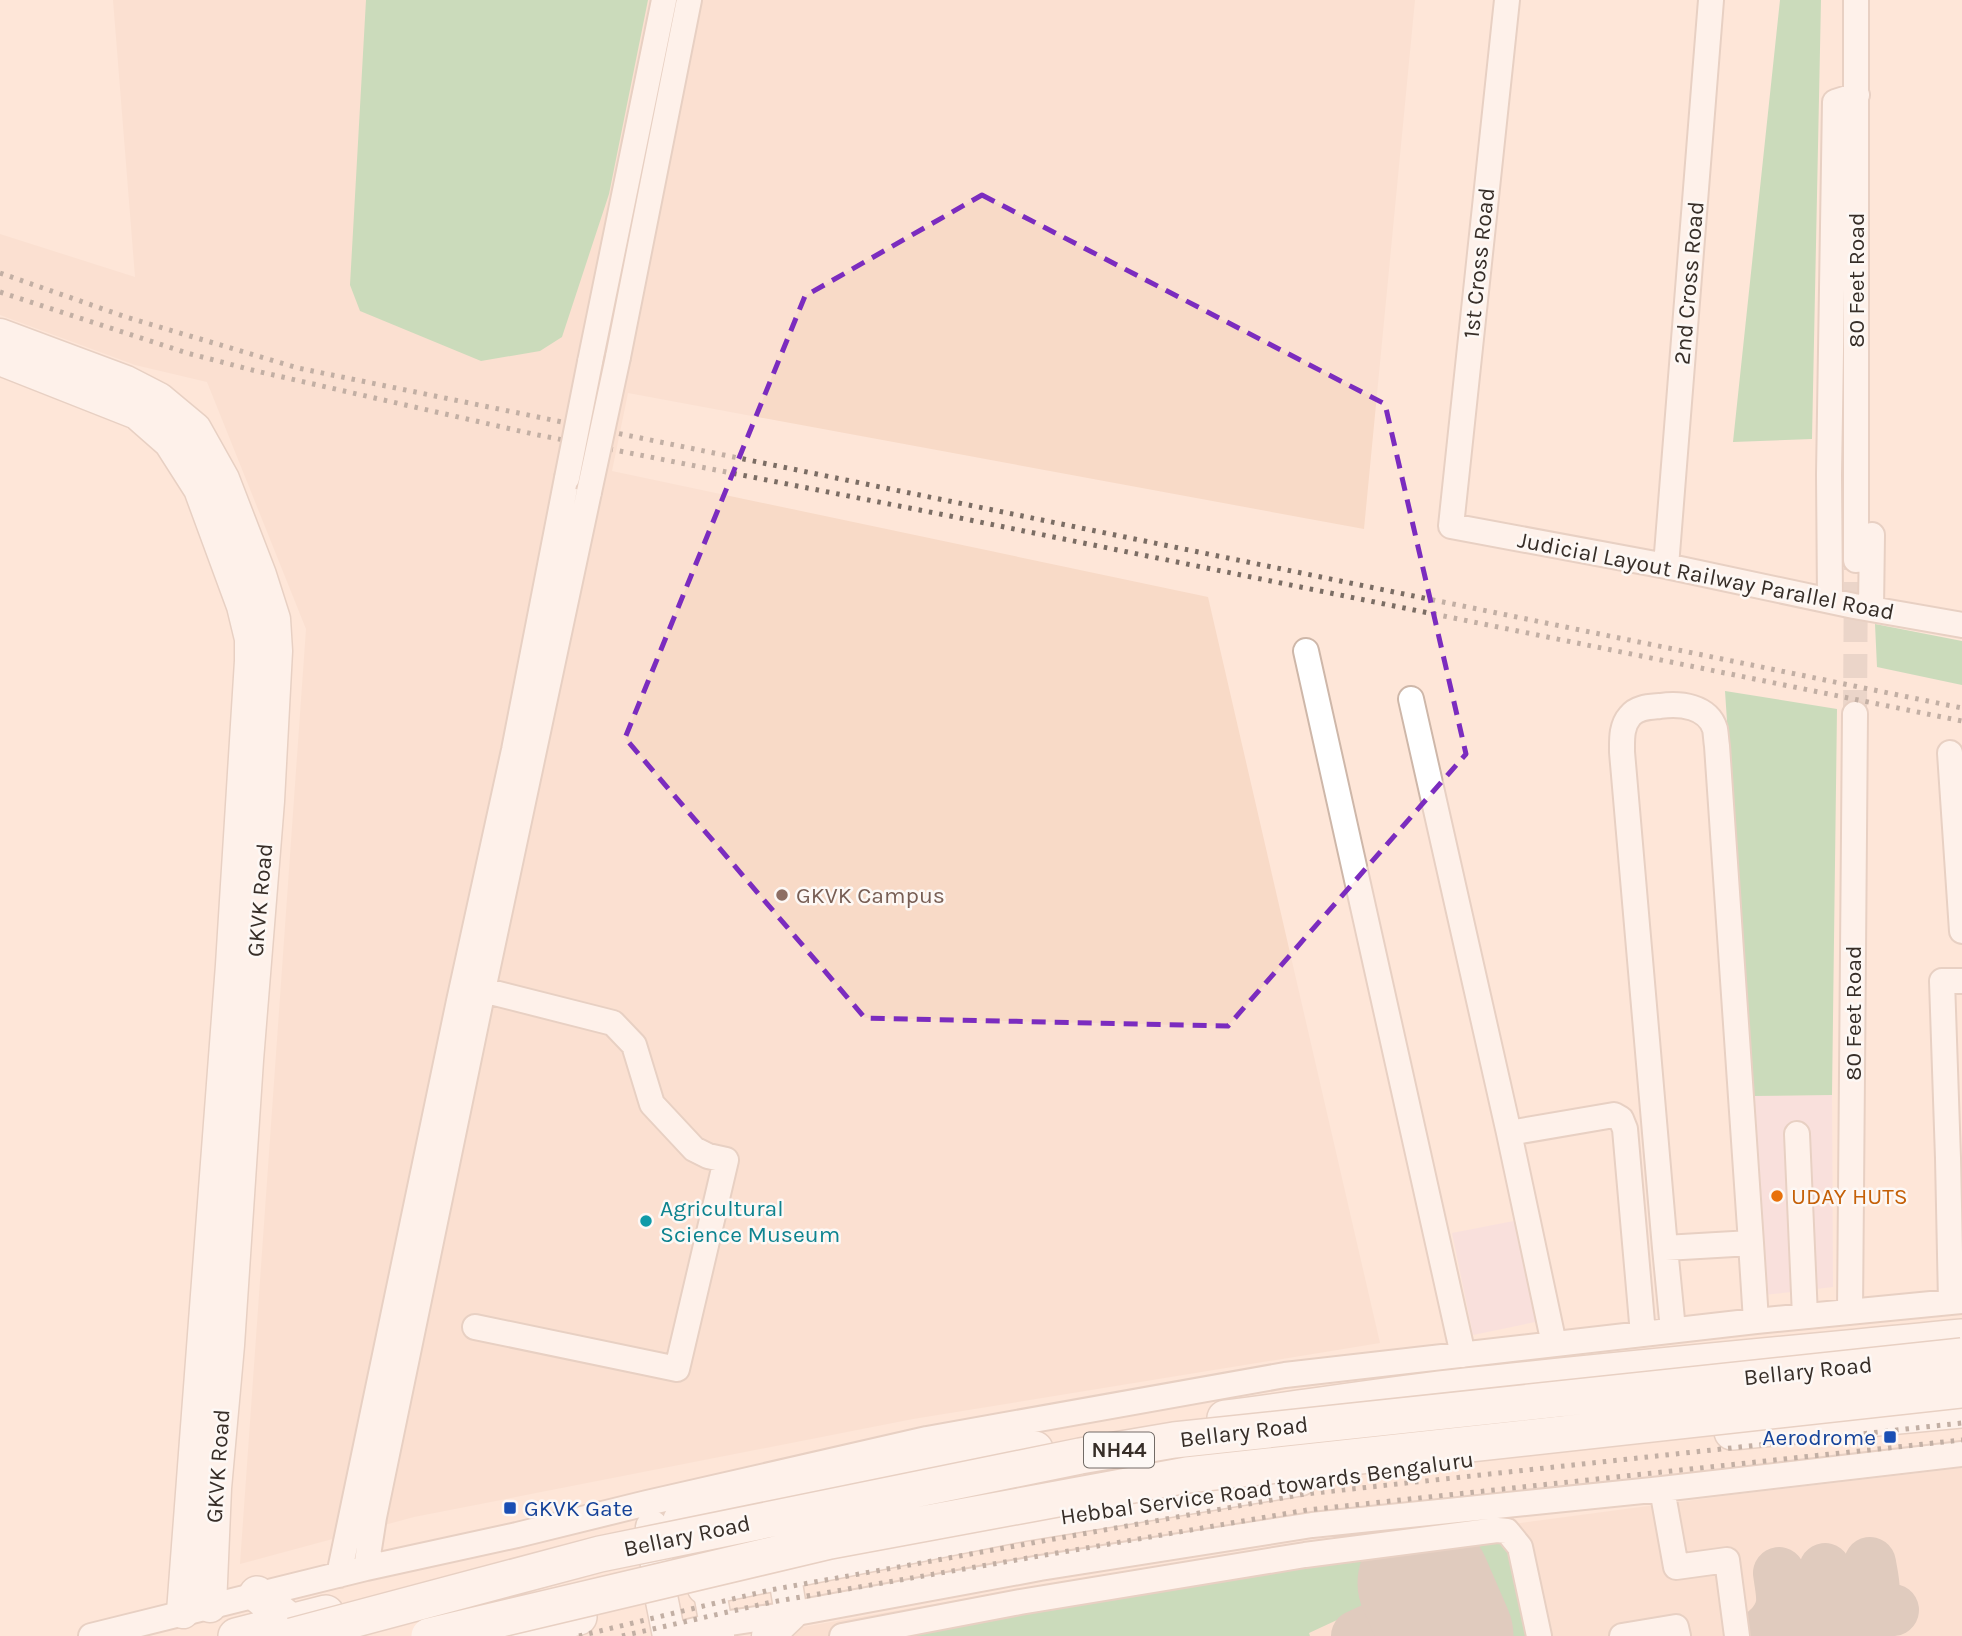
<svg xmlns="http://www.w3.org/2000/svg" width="1962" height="1636" font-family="Karla,sans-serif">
	<rect width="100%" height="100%" fill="#fee6d8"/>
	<path fill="#f4dae0" d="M 1832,1095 L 1833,1287 L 1764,1295 L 1752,1096 Z
		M 1519,1220 L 1540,1321 L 1473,1335 L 1452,1233 Z"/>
	<path fill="#f8dac7" d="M 113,0 L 1415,0 L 1364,529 L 628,393 L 612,471 L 1208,597 L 1380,1343 L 913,1419 L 414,1517 L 240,1564 L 306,629 L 207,382 L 135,365 L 0,315 L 0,234 L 135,277 Z
		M 1962,1468 L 1962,1636 L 791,1636 L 797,1628 L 1003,1592 L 1731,1495 Z"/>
	<path fill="#8ece98" d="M 366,0 L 648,0 L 609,194 L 562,337 L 540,351 L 481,361 L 360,311 L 350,285 Z
		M 1780,0 L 1821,0 L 1812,439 L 1733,442 Z
		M 1875,624 L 1962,641 L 1962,685 L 1877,667 Z
		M 1725,691 L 1837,709 L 1832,1095 L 1752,1096 Z
		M 1491,1538 L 1509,1543 L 1532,1636 C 1522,1636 1507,1636 1498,1636 C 1480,1631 1457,1584 1449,1568 L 1309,1633 L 1310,1636 L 912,1636 L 1260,1569 Z"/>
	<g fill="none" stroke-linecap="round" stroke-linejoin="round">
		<path stroke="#bcaa9e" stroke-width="52" d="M 1859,1614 C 1881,1604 1873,1582 1870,1563
			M 1816,1619 L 1826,1612 L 1829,1600 L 1825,1569
			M 1771,1626 C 1787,1607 1782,1596 1779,1573
			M 1357,1636 C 1374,1629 1413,1606 1430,1614 C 1439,1618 1443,1626 1447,1635
			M 1760,1636 L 1771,1626 L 1779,1624 L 1893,1610"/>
		<path stroke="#bcaa9e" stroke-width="133" d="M 1424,1583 L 1447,1636"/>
		<path stroke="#d6c1b5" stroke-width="24" stroke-dasharray="24 12" stroke-linecap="butt" d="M 1855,714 L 1856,560"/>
		<g stroke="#ceb7a9" stroke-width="28">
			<path id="minor" d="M 1507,0 L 1451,526 L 1666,566 L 1854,606 L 1962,625
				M 618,357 L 689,0
				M 590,362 L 664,0
				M 1856,560 L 1856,0
				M 1666,566 L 1711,0
				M 1830,599 L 1829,475 L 1835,102 L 1857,95
				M 1871,609 L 1872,535
				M 1306,651 L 1463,1355
				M 1411,699 L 1509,1133 L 1554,1344
				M 1950,753 L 1962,931
				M 467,986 L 613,1023 L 634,1045 L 652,1104 L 694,1149 L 708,1156 L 726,1160 L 677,1369 L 475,1327
				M 1509,1133 L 1614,1115 L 1621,1119 L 1625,1129 L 1643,1334
				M 1797,1134 L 1805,1316
				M 1751,1243 L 1665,1248 L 1622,752 C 1622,740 1621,726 1630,716 C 1637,707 1649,707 1660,706 C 1680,703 1708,706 1715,729 C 1716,734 1716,740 1717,746 L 1751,1243 L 1756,1321
				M 1665,1248 L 1673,1330
				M 1951,1302 L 1948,1158 L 1942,981 L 1962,981
				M 1850,1312 L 1855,714
				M 1662,1489 L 1676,1567 L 1727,1560 L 1737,1636
				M 366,1568 L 374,1517 L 483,990 L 589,492
				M 339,1575 L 459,1001 L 514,750 L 567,478
				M 91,1636 L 366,1568 L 517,1535 L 647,1503 L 927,1439 L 1285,1375 L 1756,1321 L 1962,1301
				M 672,1636 L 716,1625 L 791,1614 L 1040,1568 L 1312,1525 L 1662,1489 L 1962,1454
				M 842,1636 L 1020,1602 L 1305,1555 L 1497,1530 L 1507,1531 L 1520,1547 L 1539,1636
				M 1622,1636 L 1676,1627 L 1678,1636"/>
		</g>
		<g stroke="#ceb7a9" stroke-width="35">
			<path id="major" d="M 0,335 L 126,382 L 159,399 L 195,429 L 223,479 L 260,575 L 274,619 L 276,651 L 268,801 L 247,1060 L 228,1345 L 215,1488 L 210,1606
				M 0,359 L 137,413 L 170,442 L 200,489 L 243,606 L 251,639 L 251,661 L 232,965 L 183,1612
				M 696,1517 L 718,1636
				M 652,1527 L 661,1596 L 669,1636
				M 768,1636 L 791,1614 L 784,1571"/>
		</g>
		<g stroke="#ceb7a9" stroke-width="38">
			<path id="highway" d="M 1225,1418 C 1305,1408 1386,1395 1466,1386 C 1631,1368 1797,1353 1962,1337
				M 1732,1432 L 1962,1410
				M 681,1520 L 938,1466 L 1035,1449
				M 705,1587 L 1019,1524 L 1300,1478
				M 257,1594 L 291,1622
				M 236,1636 L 326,1613
				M 508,1636 L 579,1617"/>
		</g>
		<use href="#minor" stroke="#fff" stroke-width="24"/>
		<use href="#major" stroke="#fff" stroke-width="32"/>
		<use href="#highway" stroke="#fff" stroke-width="35"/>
		<path stroke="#7b6d64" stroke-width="5" stroke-dasharray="3.5 7" stroke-linecap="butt" d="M 0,273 L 126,317 L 298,368 L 1962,708
			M 0,292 L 187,353 L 256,371 L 533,434 L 950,516 L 1962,721
			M 579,1636 L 770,1590 L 1305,1494 L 1962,1423
			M 622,1636 L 772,1602 L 1307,1510 L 1962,1440"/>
		<g stroke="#ceb7a9" stroke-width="28" stroke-linecap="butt">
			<path id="minor-bridge" d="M 567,478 L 590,362
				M 589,492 L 618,357"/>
		</g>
		<g stroke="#ceb7a9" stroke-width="38" stroke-linecap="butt">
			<path id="highway-bridge" d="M 292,1636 L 600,1554 L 1080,1456 L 1174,1440 L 1962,1356
				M 429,1636 L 830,1541 L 1187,1475 L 1962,1390"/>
		</g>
		<use href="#minor-bridge" stroke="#fff" stroke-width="24"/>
		<use href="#highway-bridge" stroke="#fff" stroke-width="35"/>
	</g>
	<path d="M0 0H1962V1636H0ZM 982,195 L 1385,404 L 1466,754 L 1228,1026 L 865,1018 L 625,738 L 805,296 Z" fill="#fee6d8" fill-opacity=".55" fill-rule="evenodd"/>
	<path fill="none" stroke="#7b2cbf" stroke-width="5" stroke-dasharray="14 9" stroke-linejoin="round" d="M 982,195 L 1385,404 L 1466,754 L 1228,1026 L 865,1018 L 625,738 L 805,296 Z"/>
	<circle fill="#8d6e63" stroke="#fdf8f5" stroke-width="2.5" cx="782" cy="895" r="7"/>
	<circle fill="#e8710a" stroke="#fdf8f5" stroke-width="2.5" cx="1777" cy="1196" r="7"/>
	<circle fill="#0f9aa8" stroke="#fdf8f5" stroke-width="2.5" cx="646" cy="1221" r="7"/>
	<g fill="#1a4fb4" stroke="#fdf8f5" stroke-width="2.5">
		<rect x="1883" y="1430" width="14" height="14" rx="3.5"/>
		<rect x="503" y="1501" width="14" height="14" rx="3.5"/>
	</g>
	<g text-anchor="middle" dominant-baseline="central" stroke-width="5" stroke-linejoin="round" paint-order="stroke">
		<rect fill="#fdf8f5" stroke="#726b66" stroke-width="2" x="1084" y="1432.5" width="70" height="35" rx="5"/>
		<g font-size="21" font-weight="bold" fill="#372e28">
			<text x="1119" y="1450">NH44</text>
		</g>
		<g font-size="23" fill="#372e28" stroke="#fdf8f5">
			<text transform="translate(1479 263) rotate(-84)">1st Cross Road</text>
			<text transform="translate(1856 280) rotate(-90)">80 Feet Road</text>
			<text transform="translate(1689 283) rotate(-85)">2nd Cross Road</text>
			<text transform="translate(1706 576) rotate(11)">Judicial Layout Railway Parallel Road</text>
			<text transform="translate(260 900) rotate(-85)">GKVK Road</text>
			<text transform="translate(1853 1013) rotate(-90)">80 Feet Road</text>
			<text transform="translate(1808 1371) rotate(-6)">Bellary Road</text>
			<text transform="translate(1244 1432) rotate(-7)">Bellary Road</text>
			<text transform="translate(218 1466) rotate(-86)">GKVK Road</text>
			<text transform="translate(1267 1488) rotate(-8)">Hebbal Service Road towards Bengaluru</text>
			<text transform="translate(687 1536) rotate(-12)">Bellary Road</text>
		</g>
		<g font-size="23" fill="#785e54" stroke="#fdf8f5" text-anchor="start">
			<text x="796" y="895">GKVK Campus</text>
		</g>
		<g font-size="23" fill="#c56008" stroke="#fdf8f5" text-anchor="start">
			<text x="1791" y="1196">UDAY HUTS</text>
		</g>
		<g font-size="23" fill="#0d838f" stroke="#fdf8f5" text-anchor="start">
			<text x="660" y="1208">Agricultural<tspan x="660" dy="26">Science Museum</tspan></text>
		</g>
		<g font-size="23" fill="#164399" stroke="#fdf8f5" text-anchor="end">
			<text x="1876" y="1437">Aerodrome</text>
			<text x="524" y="1508" text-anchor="start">GKVK Gate</text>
		</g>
	</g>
</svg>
